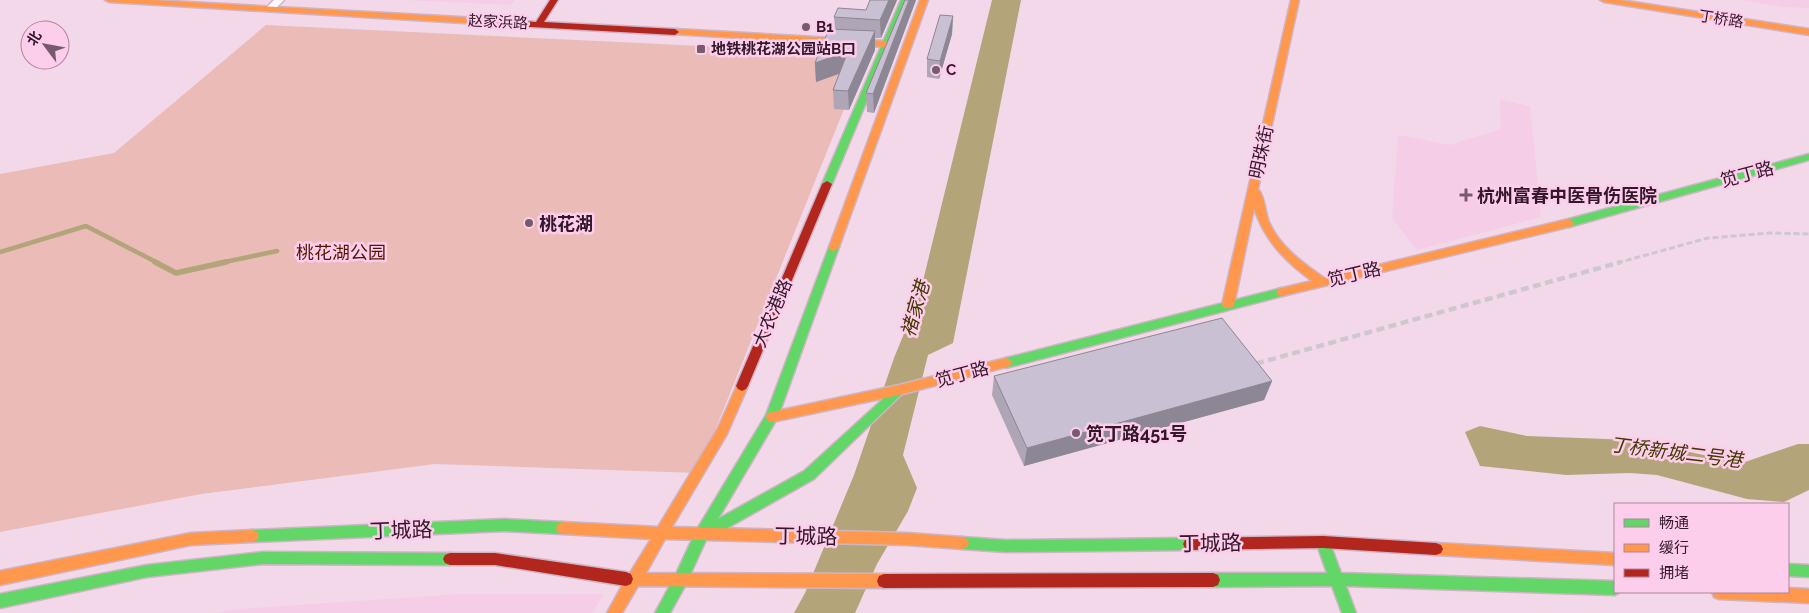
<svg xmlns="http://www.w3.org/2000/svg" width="1809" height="613" font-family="Raleway,'Noto Sans SC',sans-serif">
	<rect width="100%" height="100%" fill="#f2d8e9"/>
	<path fill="#f5cde6" d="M 405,0 L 515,0 L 510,5 Z
		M 1742,0 L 1809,0 L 1809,8 L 1784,7 Z
		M 1500,100 L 1530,106 L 1541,217 L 1417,250 L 1392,218 L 1398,135 L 1450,145 L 1501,129 Z
		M 461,594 L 604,594 L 592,613 L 215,613 L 240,609 Z"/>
	<path fill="#eabbb7" d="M 266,25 L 866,54 L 698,473 L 435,464 L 201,494 L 0,532 L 0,174 L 114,153 Z"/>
	<path fill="#b3a47a" d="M 992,0 L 1021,0 L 953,343 L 928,355 L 903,455 L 917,488 L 908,511 L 877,564 L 855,613 L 794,613 L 805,593 L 854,475 L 894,358 L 919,297 Z
		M 1480,426 L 1527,436 L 1632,440 L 1742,463 L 1798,444 L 1809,444 L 1809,490 L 1784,502 L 1747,499 L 1657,475 L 1630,473 L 1566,475 L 1480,466 L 1465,432 Z"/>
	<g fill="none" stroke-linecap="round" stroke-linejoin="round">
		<path stroke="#b3a47a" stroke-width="4.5" d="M 0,252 L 86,226 L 158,263
			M 220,263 L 277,251"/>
		<path stroke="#b3a47a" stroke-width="5.5" d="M 155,262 L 176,273 L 226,262"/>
		<g stroke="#cfb4c6" stroke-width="3">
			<path id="street" d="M 274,0 L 284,0 L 273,11 L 267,11 L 265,9 Z"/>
		</g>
		<g stroke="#cfb4c6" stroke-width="3">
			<path id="fast" d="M 901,0 L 909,0 L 832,184 L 831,186 L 823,186 L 822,184 Z
				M 1809,154 L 1809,160 L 1569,227 L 1564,223 L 1569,219 Z
				M 834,243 L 839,247 L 778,417 L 718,519 L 804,471 L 895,388 L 899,386 L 903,388 L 905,391 L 814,479 L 706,540 L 685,586 L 670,613 L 655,613 L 675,576 L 696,531 L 766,415 L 829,247 Z
				M 1282,288 L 1288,292 L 1286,295 L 1006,368 L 1002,366 L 1000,363 L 1002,360 L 1006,358 Z
				M 505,519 L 563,522 L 568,524 L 570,528 L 568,532 L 563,534 L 505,531 L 252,542 L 247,540 L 245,536 L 247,532 L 252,530 Z
				M 1323,536 L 1328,538 L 1341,573 L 1615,581 L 1615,592 L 1620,592 L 1615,595 L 1346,586 L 1356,613 L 1342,613 L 1332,586 L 1213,587 L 1208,585 L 1206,580 L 1208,575 L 1213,573 L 1327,573 L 1316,542 L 1318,538 Z
				M 962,537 L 1006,540 L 1190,538 L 1195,540 L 1197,544 L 1195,548 L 1190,550 L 1006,552 L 962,549 L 957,547 L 955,543 L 957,539 Z
				M 263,552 L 450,553 L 455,555 L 457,559 L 455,563 L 450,565 L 263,564 L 147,577 L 0,608 L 0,594 L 147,565 Z
				M 1788,564 L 1809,565 L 1809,577 L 1788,576 Z"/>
		</g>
		<g stroke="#cfb4c6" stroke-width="3">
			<path id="slow" d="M 105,0 L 152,0 L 513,20 L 517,23 L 513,26 L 109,2 Z
				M 920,0 L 928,0 L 839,247 L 834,251 L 830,250 L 829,247 Z
				M 1291,0 L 1299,0 L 1258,189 C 1265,196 1265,213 1269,222 C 1280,247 1303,263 1324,278 L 1569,219 L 1574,223 L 1573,226 L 1282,296 L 1278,295 L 1276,292 L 1278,289 L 1312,281 C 1285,261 1265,241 1254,208 L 1234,305 L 1232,308 L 1224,308 L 1222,305 Z
				M 1600,0 L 1620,0 L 1809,29 L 1809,35 L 1604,2 Z
				M 675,29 L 886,41 L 890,44 L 886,47 L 672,34 L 671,32 Z
				M 1006,358 L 1010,360 L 1012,363 L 1010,366 L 899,395 L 772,422 L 768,421 L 766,417 L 768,413 L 772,412 L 899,385 Z
				M 742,381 L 746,383 L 748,386 L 727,434 L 672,527 L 907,533 L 962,537 L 967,539 L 969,543 L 967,547 L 962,549 L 907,545 L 665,539 L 646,573 L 884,574 L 889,576 L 891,581 L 889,586 L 884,588 L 638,586 L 622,613 L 607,613 L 623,584 L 619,579 L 621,574 L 630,573 L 651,539 L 563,534 L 558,532 L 556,528 L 558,524 L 563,522 L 658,527 L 718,428 L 738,383 Z
				M 252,530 L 257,532 L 259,536 L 257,540 L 252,542 L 191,545 L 0,585 L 0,571 L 191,533 Z
				M 1436,543 L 1615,553 L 1615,565 L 1436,555 L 1431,553 L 1429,549 L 1431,545 Z
				M 1788,588 L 1809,589 L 1809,603 L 1719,599 L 1714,597 L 1712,592 L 1788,592 Z"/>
		</g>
		<g stroke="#cfb4c6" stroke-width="3">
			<path id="jam" d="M 550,0 L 558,0 L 544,22 L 675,29 L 679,32 L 675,35 L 513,26 L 509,23 L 513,20 L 536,22 Z
				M 827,181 L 832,184 L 748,386 L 746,389 L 742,391 L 738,389 L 736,386 L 822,184 Z
				M 1323,536 L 1436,543 L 1441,545 L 1443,549 L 1441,553 L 1436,555 L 1323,548 L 1190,550 L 1185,548 L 1183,544 L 1185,540 L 1190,538 Z
				M 450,553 L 495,553 L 626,572 L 631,574 L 633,579 L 631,584 L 626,586 L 495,565 L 450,565 L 445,563 L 443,559 L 445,555 Z
				M 1213,573 L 1218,575 L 1220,580 L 1218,585 L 1213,587 L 884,588 L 879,586 L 877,581 L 879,576 L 884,574 Z"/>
		</g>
		<use href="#street" fill="#fdf9fc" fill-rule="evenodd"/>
		<use href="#fast" fill="#63d668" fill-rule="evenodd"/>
		<use href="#slow" fill="#ff974d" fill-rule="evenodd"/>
		<use href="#jam" fill="#b3261e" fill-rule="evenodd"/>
		<path stroke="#cec7cc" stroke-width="3" stroke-dasharray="6 3" stroke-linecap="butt" d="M 1617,263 L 1708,238 L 1771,233 L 1809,234"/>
		<path stroke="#cec7cc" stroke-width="4.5" stroke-dasharray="8 4.5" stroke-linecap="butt" d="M 1244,367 L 1621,262"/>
	</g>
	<path fill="#aea5b6" d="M 870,0 L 897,0 L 881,38 L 875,38 L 875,50 L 849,110 L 834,109 L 833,90 L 839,74 L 816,82 L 815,63 L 835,29 L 834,17 L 866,10 Z
		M 905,0 L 916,0 L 874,113 L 867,112 L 866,93 Z
		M 953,16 L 952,34 L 939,79 L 927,77 L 927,59 Z
		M 994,376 L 1272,381 L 1264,400 L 1024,466 L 992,395 Z"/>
	<path fill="#8d8694" d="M 889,0 L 897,0 L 881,38 L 880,20 Z
		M 909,0 L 916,0 L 874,113 L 873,94 Z
		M 953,16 L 952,34 L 939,79 L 940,61 Z
		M 875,31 L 875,50 L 849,110 L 848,91 Z
		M 848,51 L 849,70 L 816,82 L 815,63 Z
		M 1272,381 L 1264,400 L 1024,466 L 1027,448 Z"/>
	<path fill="#cac0d4" stroke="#8d8694" d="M 870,0 L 889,0 L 880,20 L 834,17 L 838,8 L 866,10 Z
		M 905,0 L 909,0 L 873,94 L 866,93 Z
		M 940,15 L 953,16 L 940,61 L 927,59 Z
		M 829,29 L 875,31 L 848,91 L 833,90 L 848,51 L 815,63 Z
		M 1222,318 L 1272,381 L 1027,448 L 994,376 Z"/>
	<g fill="#765b6d" stroke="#fdceec" stroke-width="2">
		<circle cx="806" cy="27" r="5"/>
		<rect x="696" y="44" width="10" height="10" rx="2.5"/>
		<circle cx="936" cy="70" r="5"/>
		<path d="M1463.5 187.5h5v5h5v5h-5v5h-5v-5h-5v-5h5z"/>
		<circle cx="529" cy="223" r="5"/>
		<circle cx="1076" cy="433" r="5"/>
	</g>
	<g text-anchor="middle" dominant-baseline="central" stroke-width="5" stroke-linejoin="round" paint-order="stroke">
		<g font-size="15" fill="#33172a" stroke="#fdceec">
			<text transform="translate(1721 19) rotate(9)">丁桥路</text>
			<text transform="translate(498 22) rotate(3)">赵家浜路</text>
		</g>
		<g font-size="15" font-weight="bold" fill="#33172a" stroke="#fdceec" text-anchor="start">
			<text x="816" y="27">B1</text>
			<text x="711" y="49">地铁桃花湖公园站B口</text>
			<text x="946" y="70">C</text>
		</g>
		<g font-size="18" fill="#33172a" stroke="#fdceec">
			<text transform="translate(1261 152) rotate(-78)">明珠街</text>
			<text transform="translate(1747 174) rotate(-15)">笕丁路</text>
			<text transform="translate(1354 274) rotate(-13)">笕丁路</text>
			<text transform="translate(772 313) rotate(-67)">大农港路</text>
			<text transform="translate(962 374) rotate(-15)">笕丁路</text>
		</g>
		<g font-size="18" font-weight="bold" fill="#33172a" stroke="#fdceec" text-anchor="start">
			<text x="1477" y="195">杭州富春中医骨伤医院</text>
			<text x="539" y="223">桃花湖</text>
			<text x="1086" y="433">笕丁路451号</text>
		</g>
		<g font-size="18" fill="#521600" stroke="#fdceec">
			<text x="341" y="252">桃花湖公园</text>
		</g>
		<g font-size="19" font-style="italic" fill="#403800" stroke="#fdceec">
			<text transform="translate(915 309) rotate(-74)">褚家港</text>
			<text transform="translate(1676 452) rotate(7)">丁桥新城二号港</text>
		</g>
		<g font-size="21" fill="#33172a" stroke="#fdceec">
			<text transform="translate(401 530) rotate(-2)">丁城路</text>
			<text transform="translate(806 536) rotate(1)">丁城路</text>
			<text transform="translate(1210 543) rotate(-1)">丁城路</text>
		</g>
	</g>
	<rect x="1614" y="503" width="175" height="90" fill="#fdceec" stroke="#ac859e"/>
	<rect x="1624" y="519" width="25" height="8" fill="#63d668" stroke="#ac859e"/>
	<text x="1659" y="528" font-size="15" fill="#33172a">畅通</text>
	<rect x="1624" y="544" width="25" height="8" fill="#ff974d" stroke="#ac859e"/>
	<text x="1659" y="553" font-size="15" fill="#33172a">缓行</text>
	<rect x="1624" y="569" width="25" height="8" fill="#b3261e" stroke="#ac859e"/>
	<text x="1659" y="578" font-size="15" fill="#33172a">拥堵</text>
	<g transform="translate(45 45) rotate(302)"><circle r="24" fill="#fdceec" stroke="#ac859e"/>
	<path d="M0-4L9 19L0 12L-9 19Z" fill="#765b6d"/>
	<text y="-8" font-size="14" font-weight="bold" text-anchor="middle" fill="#33172a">北</text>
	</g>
</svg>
